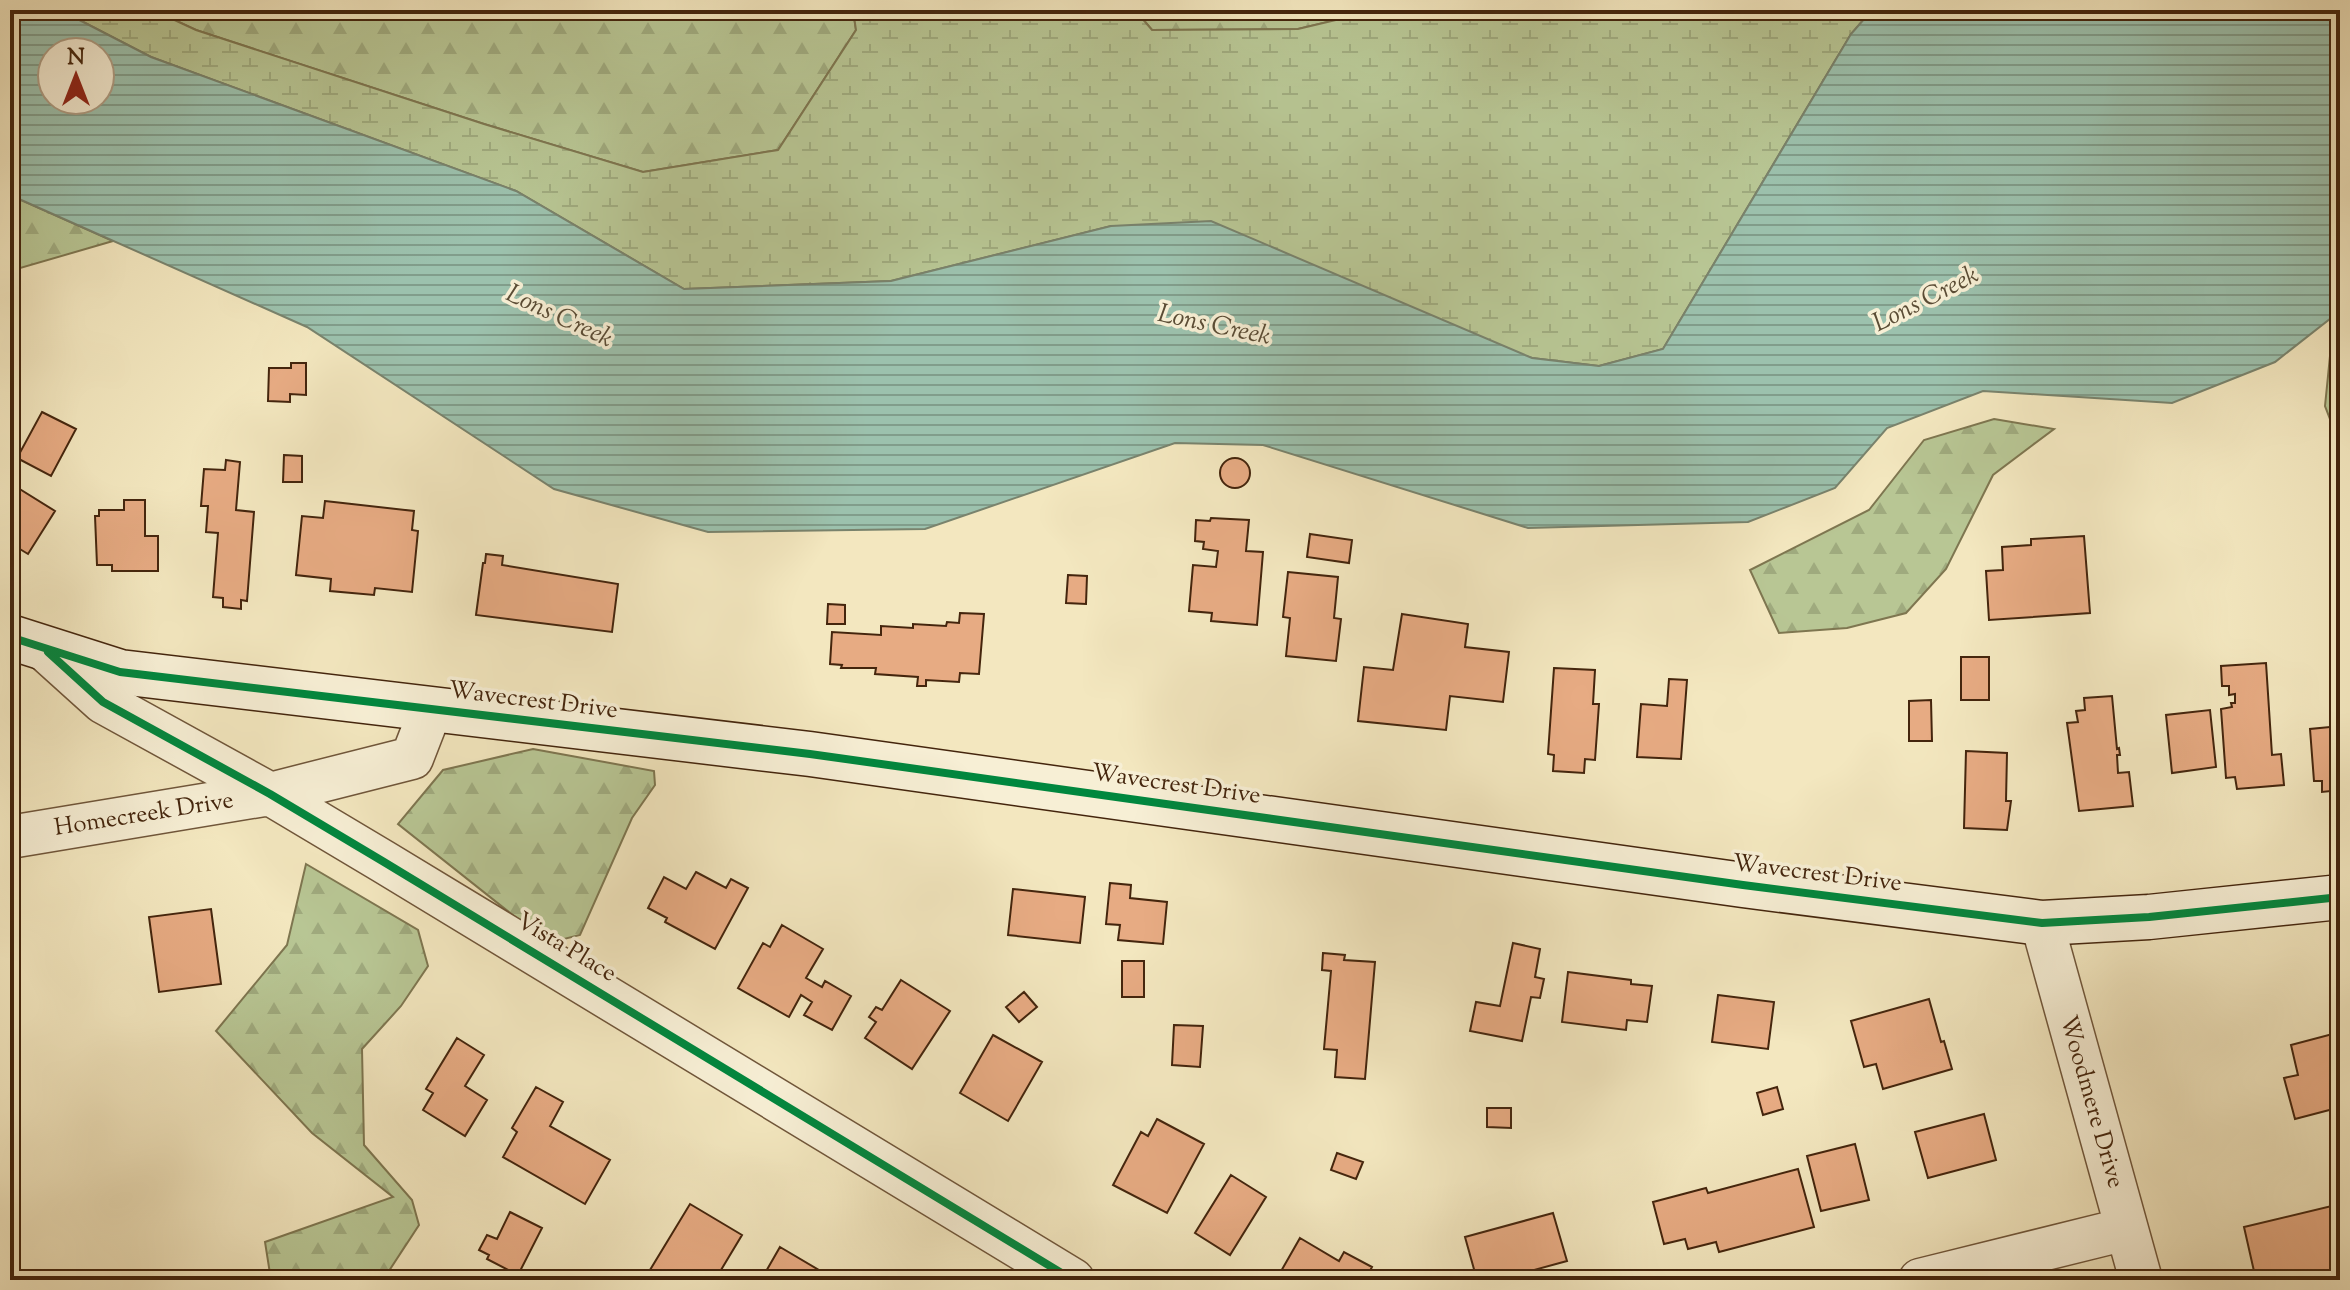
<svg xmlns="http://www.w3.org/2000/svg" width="2350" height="1290" font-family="'Sorts Mill Goudy',serif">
	<defs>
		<pattern id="forest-firs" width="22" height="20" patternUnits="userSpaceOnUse" patternTransform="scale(2)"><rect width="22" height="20" fill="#b8c694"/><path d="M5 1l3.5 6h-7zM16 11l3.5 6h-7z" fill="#9faa7e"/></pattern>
		<pattern id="wetland-marsh" width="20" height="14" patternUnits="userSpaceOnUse" patternTransform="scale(2)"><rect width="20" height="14" fill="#b8c694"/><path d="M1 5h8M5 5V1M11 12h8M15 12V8" fill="none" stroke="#9faa7e"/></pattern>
		<pattern id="water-rules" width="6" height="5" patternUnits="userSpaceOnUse" patternTransform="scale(2)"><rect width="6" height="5" fill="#9cc1ad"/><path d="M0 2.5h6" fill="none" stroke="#819d8b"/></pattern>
	</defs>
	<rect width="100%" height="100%" fill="#f3e7bf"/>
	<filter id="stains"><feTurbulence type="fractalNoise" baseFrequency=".0025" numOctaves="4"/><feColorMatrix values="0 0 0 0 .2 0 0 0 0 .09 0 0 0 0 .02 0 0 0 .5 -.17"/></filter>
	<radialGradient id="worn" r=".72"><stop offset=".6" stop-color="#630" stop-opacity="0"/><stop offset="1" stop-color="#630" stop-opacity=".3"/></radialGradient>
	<path fill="url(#forest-firs)" stroke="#7e7650" stroke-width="2" d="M 153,10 L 853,10 L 856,30 L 778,150 L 643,172 L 484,124 L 196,30 Z
		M 1135,10 L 1378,10 L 1298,29 L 1152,30 Z
		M 10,195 L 113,241 L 10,271 Z
		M 2340,347 L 2340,445 L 2325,406 L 2330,356 Z
		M 1994,419 L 2054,429 L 1993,475 L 1946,569 L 1906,613 L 1847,628 L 1779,633 L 1750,570 L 1869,510 L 1924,440 Z
		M 533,749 L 654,771 L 655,785 L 632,818 L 580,935 L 548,943 L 398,824 L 443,770 Z
		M 306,864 L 418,930 L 428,966 L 401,1006 L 362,1049 L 364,1145 L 412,1200 L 419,1225 L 383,1280 L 271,1280 L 265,1242 L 393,1197 L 312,1133 L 216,1031 L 287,945 Z"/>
	<path fill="url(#wetland-marsh)" stroke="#7e7650" stroke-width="2" d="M 60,10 L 153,10 L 196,30 L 484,124 L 643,172 L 778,150 L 856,30 L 853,10 L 1135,10 L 1152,30 L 1298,29 L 1378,10 L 1872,10 L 1851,34 L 1663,349 L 1599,366 L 1532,358 L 1111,226 L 891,281 L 684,289 L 516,191 L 151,57 Z"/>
	<path fill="url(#water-rules)" stroke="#79836d" stroke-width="2" fill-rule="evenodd" d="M 10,10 L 60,10 L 151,57 L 516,191 L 684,289 L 891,281 L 1111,226 L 1211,221 L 1532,358 L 1599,366 L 1663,349 L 1851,34 L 1872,10 L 2340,10 L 2340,311 L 2275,362 L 2172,403 L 1983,391 L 1887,428 L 1835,488 L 1748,522 L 1528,528 L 1263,445 L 1175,443 L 925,529 L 708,532 L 554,489 L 307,327 L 10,195 ZM 52,52 L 100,52 L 100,100 L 52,100 Z"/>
	<path fill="#e7ab83" stroke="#44250d" stroke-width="2" d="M 291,363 L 306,363 L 306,395 L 290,394 L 290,402 L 268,401 L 269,368 L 291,368 Z
		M 42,412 L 76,429 L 51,476 L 17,458 Z
		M 284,455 L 302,456 L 302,482 L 283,482 Z
		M1220 473a15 15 0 1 1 30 0a15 15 0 1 1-30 0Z
		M 226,460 L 240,462 L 236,510 L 254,512 L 247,601 L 241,600 L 241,609 L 223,607 L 223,598 L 213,597 L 218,533 L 206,532 L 208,506 L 201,506 L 204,469 L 225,470 Z
		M 10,483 L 55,511 L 28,554 L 10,543 Z
		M 124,500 L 145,500 L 145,536 L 158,536 L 158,571 L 112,571 L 112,565 L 97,565 L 95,516 L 99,516 L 99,510 L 124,510 Z
		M 325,501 L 414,511 L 412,530 L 418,531 L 412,592 L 375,588 L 374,595 L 330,591 L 331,579 L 296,575 L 302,516 L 323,518 Z
		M 1211,518 L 1249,520 L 1246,551 L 1263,552 L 1257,625 L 1211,621 L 1212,613 L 1189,611 L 1193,565 L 1216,567 L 1218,551 L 1203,549 L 1204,542 L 1195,541 L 1196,520 L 1210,521 Z
		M 1310,534 L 1352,540 L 1349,563 L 1307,557 Z
		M 2084,536 L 2090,613 L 1989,620 L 1986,571 L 2003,570 L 2002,547 L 2031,545 L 2031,539 Z
		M 486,554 L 503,556 L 502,565 L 618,584 L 612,632 L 476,615 L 483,563 L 485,563 Z
		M 1288,572 L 1338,577 L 1334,618 L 1341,619 L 1336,661 L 1286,656 L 1290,618 L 1283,617 Z
		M 1068,575 L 1087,576 L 1086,604 L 1066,603 Z
		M 828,604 L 845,605 L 845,624 L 827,624 Z
		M 960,613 L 984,614 L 979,674 L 960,673 L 959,682 L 926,680 L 926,686 L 917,686 L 918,677 L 875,674 L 876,668 L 841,668 L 842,665 L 830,664 L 832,632 L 881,635 L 881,626 L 913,628 L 913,624 L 946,626 L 947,622 L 959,623 Z
		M 1402,614 L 1468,624 L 1465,647 L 1509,652 L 1503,702 L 1450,696 L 1446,730 L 1358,721 L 1364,667 L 1393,670 Z
		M 1961,657 L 1989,657 L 1989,700 L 1961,700 Z
		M 2266,663 L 2272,755 L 2281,754 L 2284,785 L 2237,789 L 2235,777 L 2226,778 L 2221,709 L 2232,707 L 2231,703 L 2235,703 L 2235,694 L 2229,695 L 2229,686 L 2222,686 L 2221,666 Z
		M 1554,668 L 1595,670 L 1593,704 L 1599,704 L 1595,760 L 1585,759 L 1584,773 L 1553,771 L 1554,755 L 1548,754 Z
		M 1669,679 L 1687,680 L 1681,759 L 1637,757 L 1641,704 L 1667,706 Z
		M 2112,696 L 2117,749 L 2119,748 L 2120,755 L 2117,755 L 2118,773 L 2129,772 L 2133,806 L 2079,811 L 2067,723 L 2078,722 L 2076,711 L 2085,710 L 2084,698 Z
		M 1931,700 L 1932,741 L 1909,741 L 1909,701 Z
		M 2210,710 L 2216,767 L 2172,773 L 2166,715 Z
		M 2340,726 L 2340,790 L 2322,792 L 2322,781 L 2314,781 L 2310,729 Z
		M 1966,751 L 2007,753 L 2006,801 L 2011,801 L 2007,830 L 1964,828 Z
		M 696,872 L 726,888 L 731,879 L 748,888 L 715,949 L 665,922 L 667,918 L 648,908 L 664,877 L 686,889 Z
		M 1110,883 L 1131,885 L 1130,898 L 1167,902 L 1163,944 L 1118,940 L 1120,925 L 1106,924 Z
		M 1013,889 L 1085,897 L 1080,943 L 1008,935 Z
		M 211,909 L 221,984 L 159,992 L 149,917 Z
		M 782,925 L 823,949 L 806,978 L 822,987 L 825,981 L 851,996 L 832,1030 L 804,1015 L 812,1002 L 801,995 L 789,1017 L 738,988 L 763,943 L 770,947 Z
		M 1513,943 L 1540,949 L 1535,977 L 1544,979 L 1540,998 L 1531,997 L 1522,1041 L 1470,1031 L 1476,1002 L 1500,1006 Z
		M 1323,953 L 1345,955 L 1344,960 L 1375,962 L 1365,1079 L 1335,1077 L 1337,1050 L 1324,1049 L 1331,971 L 1322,970 Z
		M 1122,961 L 1144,961 L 1144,997 L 1122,997 Z
		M 1568,972 L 1631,980 L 1631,984 L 1652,986 L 1647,1022 L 1627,1020 L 1626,1030 L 1562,1022 Z
		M 901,980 L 950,1011 L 912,1069 L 865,1038 L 876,1022 L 869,1017 L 876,1007 L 882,1010 Z
		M 1024,992 L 1037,1007 L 1019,1022 L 1006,1007 Z
		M 1718,995 L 1774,1002 L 1768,1049 L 1712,1042 Z
		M 1929,999 L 1941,1042 L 1944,1041 L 1952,1069 L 1883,1089 L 1876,1064 L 1864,1067 L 1851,1021 Z
		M 1174,1025 L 1203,1026 L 1200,1067 L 1172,1065 Z
		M 2340,1032 L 2340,1085 L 2332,1087 L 2337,1108 L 2295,1119 L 2284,1078 L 2298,1075 L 2291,1045 Z
		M 993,1035 L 1042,1062 L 1008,1121 L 960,1093 Z
		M 457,1038 L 484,1055 L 465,1086 L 487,1100 L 465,1136 L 423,1110 L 433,1093 L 426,1089 Z
		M 536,1087 L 563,1102 L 550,1126 L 610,1160 L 585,1204 L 503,1157 L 517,1132 L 512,1128 Z
		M 1777,1087 L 1783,1109 L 1763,1115 L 1757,1093 Z
		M 1487,1108 L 1511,1108 L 1511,1128 L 1487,1127 Z
		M 1984,1114 L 1996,1160 L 1928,1178 L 1915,1132 Z
		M 1157,1119 L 1204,1144 L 1167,1213 L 1113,1185 L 1141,1132 L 1148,1136 Z
		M 1855,1144 L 1869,1200 L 1821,1211 L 1807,1156 Z
		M 1337,1153 L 1363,1162 L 1356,1179 L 1331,1170 Z
		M 1798,1169 L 1814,1227 L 1719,1252 L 1716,1242 L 1688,1249 L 1685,1239 L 1664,1244 L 1653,1202 L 1706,1188 L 1708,1193 Z
		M 1231,1175 L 1266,1197 L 1230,1255 L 1195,1233 Z
		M 690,1204 L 742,1235 L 715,1280 L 666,1280 L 650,1270 Z
		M 2340,1204 L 2340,1274 L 2318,1279 L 2316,1271 L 2274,1280 L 2256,1280 L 2244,1227 Z
		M 510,1212 L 542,1228 L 518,1275 L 487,1259 L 489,1255 L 479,1250 L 487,1235 L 497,1239 Z
		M 1553,1213 L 1567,1261 L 1497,1280 L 1477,1280 L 1465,1237 Z
		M 1300,1238 L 1339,1261 L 1344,1252 L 1372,1267 L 1365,1280 L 1276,1280 Z
		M 780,1247 L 824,1273 L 820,1280 L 761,1280 Z"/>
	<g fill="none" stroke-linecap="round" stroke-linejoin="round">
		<g stroke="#70563a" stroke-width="45">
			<path id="street" d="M 42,647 L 103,702 L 270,794 L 384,862 L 1073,1280
				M 10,837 L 270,794 L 412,758 L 431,709
				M 2042,923 L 2141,1280
				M 1920,1280 L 2126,1229"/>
		</g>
		<g stroke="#44250d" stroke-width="47">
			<path id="secondary" d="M 10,637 L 120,672 L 810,754 L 1743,885 L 2042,923 L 2149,917 L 2340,897"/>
		</g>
		<use href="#street" stroke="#f7efd5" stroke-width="42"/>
		<use href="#secondary" stroke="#f7efd5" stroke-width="44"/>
		<g stroke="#f7efd5" stroke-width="13">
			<path id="cycleway" d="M 10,637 L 120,672 L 810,754 L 1743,885 L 2042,923 L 2149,917 L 2340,897
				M 48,652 L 103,702 L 270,794 L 384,862 L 1073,1280"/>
		</g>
		<use href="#cycleway" stroke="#00873e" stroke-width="8"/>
	</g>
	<g text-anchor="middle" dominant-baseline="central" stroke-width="7" stroke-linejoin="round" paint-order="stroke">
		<g font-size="24" fill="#44250d" stroke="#f7efd5">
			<text transform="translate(533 701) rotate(7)">Wavecrest Drive</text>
			<text transform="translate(1176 785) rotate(8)">Wavecrest Drive</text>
			<text transform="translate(144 815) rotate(-9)">Homecreek Drive</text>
			<text transform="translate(1817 874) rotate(7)">Wavecrest Drive</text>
			<text transform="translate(566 948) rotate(31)">Vista Place</text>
			<text transform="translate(2091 1102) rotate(74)">Woodmere Drive</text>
		</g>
		<g font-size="26" font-style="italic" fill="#5a4c35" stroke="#f7efd5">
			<text transform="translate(1926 300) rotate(-27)">Lons Creek</text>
			<text transform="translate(559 317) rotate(25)">Lons Creek</text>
			<text transform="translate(1214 326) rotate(12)">Lons Creek</text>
		</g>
	</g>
	<rect width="2350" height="1290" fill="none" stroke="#f3e7bf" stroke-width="40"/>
	<rect x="12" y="12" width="2326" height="1266" fill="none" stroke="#44250d" stroke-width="4"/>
	<rect x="20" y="20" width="2310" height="1250" fill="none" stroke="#44250d" stroke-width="2"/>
	<g transform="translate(76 76)"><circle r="38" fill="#f7efd5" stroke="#af9e85" stroke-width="2"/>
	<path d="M0-6L14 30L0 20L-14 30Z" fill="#8f2418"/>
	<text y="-12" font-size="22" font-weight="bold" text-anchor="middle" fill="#44250d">N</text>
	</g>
	<rect width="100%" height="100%" filter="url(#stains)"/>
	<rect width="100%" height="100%" fill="url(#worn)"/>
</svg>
